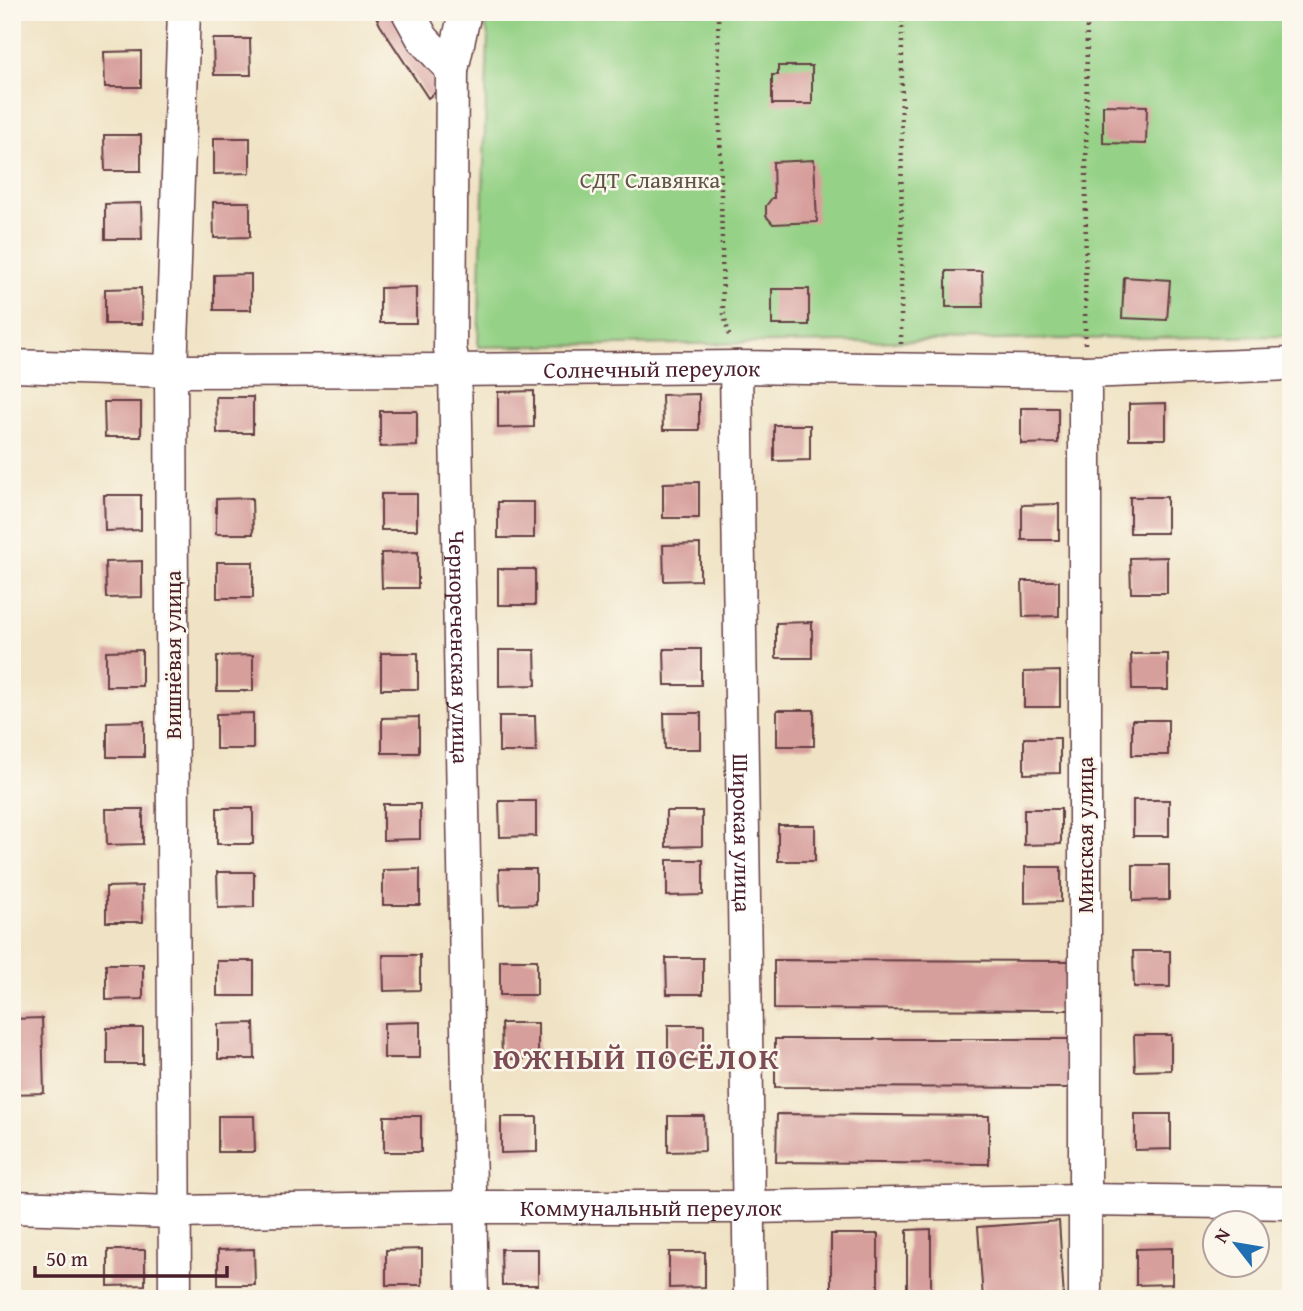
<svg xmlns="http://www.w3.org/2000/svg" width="1303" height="1311" font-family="'Gentium Book Plus',serif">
	<rect width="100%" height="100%" fill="#fbf7ec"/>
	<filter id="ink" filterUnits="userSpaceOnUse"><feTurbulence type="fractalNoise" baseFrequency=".0143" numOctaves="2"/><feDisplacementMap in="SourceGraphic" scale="14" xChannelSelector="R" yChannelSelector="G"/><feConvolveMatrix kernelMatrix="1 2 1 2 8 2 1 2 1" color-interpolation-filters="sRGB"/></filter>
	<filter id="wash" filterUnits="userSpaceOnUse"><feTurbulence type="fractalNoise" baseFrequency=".00686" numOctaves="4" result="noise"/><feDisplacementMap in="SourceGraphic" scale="28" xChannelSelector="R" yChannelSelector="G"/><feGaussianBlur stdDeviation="1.57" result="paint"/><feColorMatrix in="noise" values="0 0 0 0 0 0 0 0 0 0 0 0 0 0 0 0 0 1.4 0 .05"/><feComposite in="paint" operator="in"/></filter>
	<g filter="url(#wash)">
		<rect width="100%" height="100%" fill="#f0e3c5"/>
		<path fill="#95d186" stroke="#707858" stroke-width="2" d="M 480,12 L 1291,12 L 1291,336 L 478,347 L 488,35 Z"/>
		<g id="blocks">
			<path fill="#d79f9c" d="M 374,12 L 396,12 L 446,84 L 428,98 L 380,25 Z
				M 213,39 L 250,39 L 251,75 L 214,75 Z
				M 141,51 L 141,87 L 105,87 L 104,52 Z
				M 778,66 L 812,66 L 812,104 L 772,104 L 772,75 L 778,75 Z
				M 1103,105 L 1147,106 L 1146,144 L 1103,143 Z
				M 104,135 L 141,135 L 141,171 L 105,171 Z
				M 214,138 L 250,138 L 250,173 L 214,174 Z
				M 814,160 L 817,222 L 773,224 L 766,216 L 766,206 L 772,198 L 774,198 L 773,162 Z
				M 213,202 L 250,202 L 250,237 L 214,238 Z
				M 141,203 L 142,239 L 105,239 L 105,204 Z
				M 946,271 L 982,271 L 983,307 L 946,307 Z
				M 251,274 L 251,310 L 214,310 L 214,275 Z
				M 1124,277 L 1170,280 L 1167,320 L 1122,318 Z
				M 416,287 L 416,323 L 380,323 L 380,288 Z
				M 141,288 L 142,324 L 105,324 L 105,289 Z
				M 772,289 L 809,289 L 809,325 L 772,325 Z
				M 534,391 L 534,427 L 498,428 L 498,392 Z
				M 699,394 L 699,430 L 663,430 L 662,395 Z
				M 216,397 L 253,397 L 253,433 L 217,433 Z
				M 104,402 L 141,402 L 141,437 L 105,437 Z
				M 1166,403 L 1166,439 L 1129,439 L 1129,404 Z
				M 1021,408 L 1058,408 L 1058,443 L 1021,444 Z
				M 380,411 L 417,411 L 417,446 L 380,447 Z
				M 774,425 L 810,425 L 810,460 L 774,461 Z
				M 699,482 L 699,518 L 663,518 L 663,483 Z
				M 381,494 L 417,494 L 417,530 L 381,530 Z
				M 104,495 L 141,495 L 141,530 L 105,531 Z
				M 1130,497 L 1167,497 L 1167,533 L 1130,533 Z
				M 252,498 L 253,534 L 216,534 L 216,499 Z
				M 498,502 L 534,502 L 534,538 L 498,538 Z
				M 1059,504 L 1059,540 L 1022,540 L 1022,505 Z
				M 700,544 L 700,580 L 664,581 L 663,545 Z
				M 418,552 L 418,588 L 382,588 L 381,553 Z
				M 1167,557 L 1167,593 L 1131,593 L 1130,558 Z
				M 142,561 L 142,597 L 106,598 L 105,562 Z
				M 217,562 L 253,562 L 253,598 L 217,598 Z
				M 498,569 L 535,569 L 535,605 L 498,605 Z
				M 1022,581 L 1059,581 L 1059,616 L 1023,617 Z
				M 812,622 L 812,658 L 776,658 L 776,623 Z
				M 664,649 L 701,649 L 701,685 L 665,685 Z
				M 142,650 L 142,686 L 106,686 L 106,651 Z
				M 499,650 L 535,650 L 536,685 L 499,686 Z
				M 381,653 L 418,653 L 418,689 L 381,689 Z
				M 1131,654 L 1168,654 L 1168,690 L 1132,690 Z
				M 253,655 L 253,691 L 217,691 L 217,656 Z
				M 1060,671 L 1060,707 L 1024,707 L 1024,672 Z
				M 777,710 L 814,710 L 814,746 L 777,746 Z
				M 253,713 L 253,749 L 216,749 L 216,714 Z
				M 664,713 L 701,713 L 701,749 L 665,749 Z
				M 499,716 L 535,716 L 536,752 L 499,752 Z
				M 419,717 L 419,753 L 382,753 L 382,718 Z
				M 1132,720 L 1168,720 L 1168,755 L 1132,755 Z
				M 144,721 L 144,757 L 107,757 L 107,722 Z
				M 1024,738 L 1060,738 L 1060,773 L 1024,774 Z
				M 1133,800 L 1169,800 L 1169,836 L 1133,836 Z
				M 499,801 L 536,801 L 536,836 L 500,837 Z
				M 383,804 L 420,804 L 420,839 L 383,840 Z
				M 217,808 L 253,808 L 253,844 L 217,844 Z
				M 106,809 L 143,809 L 143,844 L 107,845 Z
				M 1024,809 L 1061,809 L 1061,844 L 1024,845 Z
				M 666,811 L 702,811 L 702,846 L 666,847 Z
				M 778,825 L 815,825 L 815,861 L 778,861 Z
				M 667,860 L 703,860 L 703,895 L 667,896 Z
				M 1133,865 L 1169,865 L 1169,900 L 1133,901 Z
				M 1025,867 L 1061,867 L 1061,902 L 1025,903 Z
				M 420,869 L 420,905 L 383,905 L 383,870 Z
				M 499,869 L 536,869 L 536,904 L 500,905 Z
				M 217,872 L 254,872 L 254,907 L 218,908 Z
				M 142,886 L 143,922 L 106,922 L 106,887 Z
				M 1133,951 L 1170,951 L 1170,987 L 1134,987 Z
				M 383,955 L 420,955 L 420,990 L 384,991 Z
				M 666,958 L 703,958 L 703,994 L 667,994 Z
				M 500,960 L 537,960 L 537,995 L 500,995 Z
				M 774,960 L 1072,961 L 1072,1010 L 774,1009 Z
				M 217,961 L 254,961 L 254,996 L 217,996 Z
				M 106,964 L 143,964 L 143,999 L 106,1000 Z
				M 42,1018 L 44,1093 L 12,1094 L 12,1019 Z
				M 420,1022 L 420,1058 L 384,1058 L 384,1023 Z
				M 254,1023 L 255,1059 L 218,1059 L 218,1024 Z
				M 501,1023 L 538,1023 L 538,1059 L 502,1059 Z
				M 668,1025 L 704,1025 L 704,1061 L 668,1061 Z
				M 107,1028 L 143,1028 L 143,1064 L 107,1064 Z
				M 1134,1035 L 1171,1035 L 1171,1070 L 1135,1071 Z
				M 775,1039 L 1073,1039 L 1072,1088 L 775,1087 Z
				M 777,1114 L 989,1116 L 989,1164 L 776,1162 Z
				M 1135,1114 L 1171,1114 L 1171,1149 L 1135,1150 Z
				M 218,1116 L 254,1116 L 255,1152 L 218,1152 Z
				M 384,1116 L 421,1116 L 421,1152 L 384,1152 Z
				M 668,1116 L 704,1116 L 705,1151 L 668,1152 Z
				M 501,1117 L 537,1117 L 537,1152 L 501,1153 Z
				M 1059,1221 L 1064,1299 L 983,1299 L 978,1227 Z
				M 931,1229 L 931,1299 L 907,1299 L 907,1230 Z
				M 831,1234 L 878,1234 L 878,1299 L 831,1299 Z
				M 1172,1248 L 1172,1284 L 1136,1285 L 1136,1249 Z
				M 254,1249 L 255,1285 L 218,1285 L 218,1250 Z
				M 422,1249 L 422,1285 L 386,1285 L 386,1250 Z
				M 501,1249 L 538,1249 L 538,1285 L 502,1285 Z
				M 108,1250 L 145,1250 L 145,1285 L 108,1286 Z
				M 669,1252 L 705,1252 L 705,1287 L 669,1288 Z"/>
		</g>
	</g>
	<g filter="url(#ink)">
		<use href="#blocks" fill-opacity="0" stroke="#633c42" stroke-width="2"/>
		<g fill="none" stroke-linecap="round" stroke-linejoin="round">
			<g stroke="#633c42" stroke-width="35">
				<g id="minor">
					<path id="s1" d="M 408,12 L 423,39 L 452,70 L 450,349 L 455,370 L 472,1299"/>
					<path d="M 452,70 L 465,12"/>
					<path id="s2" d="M 12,366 L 171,371 L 455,370 L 736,367 L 1085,372 L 1291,364"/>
					<path id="s3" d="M 736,367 L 750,1299"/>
					<path id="s4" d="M 12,1207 L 174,1212 L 470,1207 L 749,1207 L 1084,1200 L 1291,1203"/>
					<path d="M 175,1299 L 171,371 L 184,12"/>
					<path d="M 1085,1299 L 1085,372"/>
				</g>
			</g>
			<path stroke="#633c42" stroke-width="4.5" stroke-dasharray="2 5" stroke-linecap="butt" d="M 718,12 L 723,310 L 730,340
				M 901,344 L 902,12
				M 1085,344 L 1087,12"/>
			<use href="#minor" stroke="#fff" stroke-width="32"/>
		</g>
	</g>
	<g text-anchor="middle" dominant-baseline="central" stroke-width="5" stroke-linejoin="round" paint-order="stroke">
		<g font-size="23" fill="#605446" stroke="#fbf7ec">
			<text x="650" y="179">СДТ Славянка</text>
		</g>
		<g font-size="23" fill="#4a1f2b" stroke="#fbf7ec">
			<text stroke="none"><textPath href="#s2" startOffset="640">Солнечный переулок</textPath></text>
			<text stroke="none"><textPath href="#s1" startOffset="651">Чернореченская улица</textPath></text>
			<text transform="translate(172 655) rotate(-90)">Вишнёвая улица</text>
			<text stroke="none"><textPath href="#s3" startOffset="466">Широкая улица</textPath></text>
			<text transform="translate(1084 835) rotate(-90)">Минская улица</text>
			<text stroke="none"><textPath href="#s4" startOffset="639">Коммунальный переулок</textPath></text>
		</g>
		<g font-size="30" font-weight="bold" letter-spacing="2" fill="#7b4c53" stroke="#fbf7ec">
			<text x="637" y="1058">ЮЖНЫЙ ПОСЁЛОК</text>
		</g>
	</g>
	<rect width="1303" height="1311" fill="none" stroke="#fbf7ec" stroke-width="42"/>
	<g transform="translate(1236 1244) rotate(301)"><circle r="33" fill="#fbf7ec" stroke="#b4a19f" stroke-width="2"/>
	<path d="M0-5L12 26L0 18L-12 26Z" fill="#1f6fb2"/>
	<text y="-10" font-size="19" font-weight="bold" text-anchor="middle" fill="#4a1f2b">N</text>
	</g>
	<path d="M35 1266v10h192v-10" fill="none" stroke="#4a1f2b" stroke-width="3.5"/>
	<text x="46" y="1266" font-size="21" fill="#4a1f2b" stroke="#fbf7ec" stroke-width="5" paint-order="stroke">50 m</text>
</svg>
